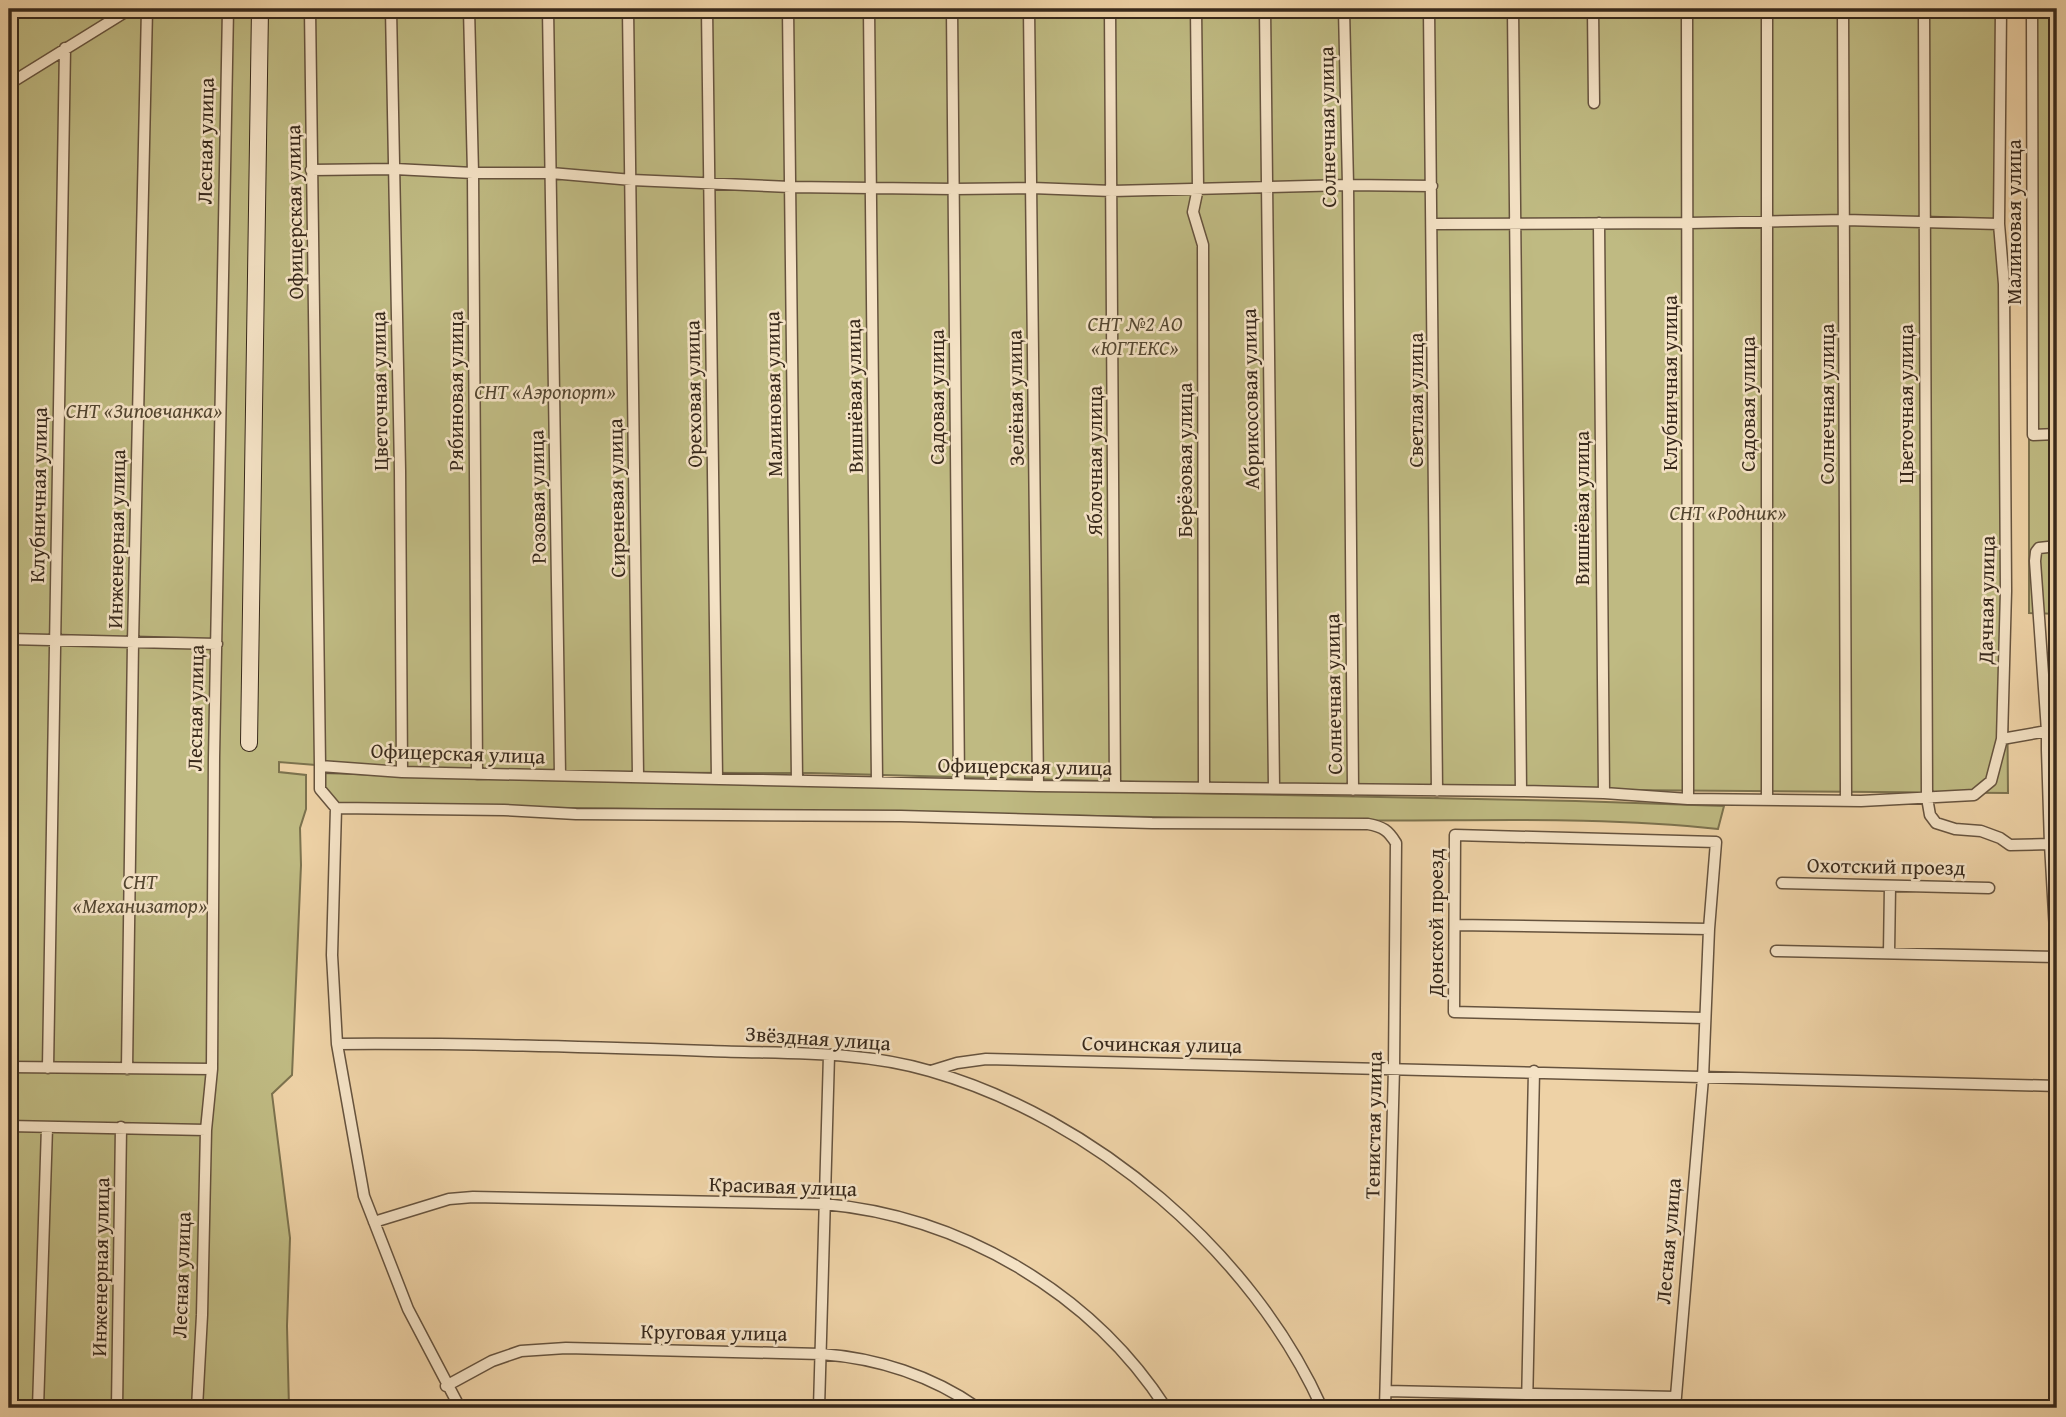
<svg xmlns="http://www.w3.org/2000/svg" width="2066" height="1417" font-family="'Gentium Book Plus',serif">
	<rect width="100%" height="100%" fill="#eed2a6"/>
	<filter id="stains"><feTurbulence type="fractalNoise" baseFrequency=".00286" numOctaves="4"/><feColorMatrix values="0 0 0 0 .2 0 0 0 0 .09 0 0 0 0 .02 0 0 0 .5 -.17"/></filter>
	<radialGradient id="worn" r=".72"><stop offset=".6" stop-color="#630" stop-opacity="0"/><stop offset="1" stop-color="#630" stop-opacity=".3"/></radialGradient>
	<path fill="#bfba82" stroke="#7c724e" stroke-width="2" d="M 9,9 L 2001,9 L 2008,793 L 1480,789 L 1431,790 L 811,773 L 402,772 L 279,762 L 279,772 L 306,775 L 306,809 L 300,828 L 301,865 L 292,1075 L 272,1094 L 290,1238 L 287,1326 L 289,1408 L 9,1408 Z
		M 2029,9 L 2057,9 L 2057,614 L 2029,613 Z
		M 321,773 L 543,780 L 1576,801 L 1724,806 L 1718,829 C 1584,814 1447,823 1313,820 C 984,812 656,809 327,805 Z"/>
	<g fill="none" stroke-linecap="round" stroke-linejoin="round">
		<g stroke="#66533e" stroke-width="13">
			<path id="street" d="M 310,9 L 320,766 L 402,772 L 1038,786 L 1521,791 L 1604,793 L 1688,799 L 1861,801 L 1974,795 L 1991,781 L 2002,739 L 2006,591 L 2004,284 L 1999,224 L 2001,9
				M 391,9 L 400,470 L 402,772
				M 469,9 L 473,173 L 477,774
				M 548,9 L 560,775
				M 628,9 L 638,776
				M 707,9 L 717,779
				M 788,9 L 797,780
				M 869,9 L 877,782
				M 952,9 L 959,784
				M 1029,9 L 1038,786
				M 1110,9 L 1115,787
				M 1196,9 L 1198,188 L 1193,212 L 1203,245 L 1204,787
				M 1265,9 L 1274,788
				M 1344,9 L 1348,185 L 1353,790
				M 1429,9 L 1437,791
				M 1513,9 L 1521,791
				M 1593,9 L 1594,103
				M 1687,9 L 1688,799
				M 1767,9 L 1767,799
				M 1843,9 L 1846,799
				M 1924,9 L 1927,798 L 1930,815 L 1936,823 L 1955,829 L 1981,831 L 2000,838 L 2010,845 L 2050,844 L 2047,750
				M 2032,9 L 2033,435 L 2057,434
				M 9,84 L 130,9
				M 311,170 L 395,169 L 473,173 L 551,173 L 632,180 L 790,187 L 954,189 L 1032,188 L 1112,191 L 1348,185 L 1432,186
				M 1599,223 L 1604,793
				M 1433,224 L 1689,223 L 1845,220 L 1999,224
				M 9,639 L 217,644
				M 2047,731 L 2035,561 L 2036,552 L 2039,548 L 2057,546
				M 2002,739 L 2047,731 L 2047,750 L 2057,750
				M 320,766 L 320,789 L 336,808 L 504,810 L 576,814 L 901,816 L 1152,823 L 1368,824 C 1383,827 1388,830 1396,843 L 1394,1068 L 1385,1408
				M 336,808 L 332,955 L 337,1044 L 364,1196 L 408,1309 L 460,1408
				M 2050,844 L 2057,966
				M 1782,883 L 1989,888
				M 1455,925 L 1709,929
				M 1776,951 L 2057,957
				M 1889,953 L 1890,886
				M 337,1044 C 462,1043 586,1047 711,1051 C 784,1054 860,1050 930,1071 C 1094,1118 1252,1252 1322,1408
				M 9,1067 L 212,1069
				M 48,1068 L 65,48
				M 127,1069 L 133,642 L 147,9
				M 931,1071 L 957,1063 L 986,1059 L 2057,1086
				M 9,1126 L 206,1130
				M 374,1222 L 449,1199 L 473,1197 L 824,1204 C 960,1216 1091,1292 1166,1408
				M 446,1386 L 492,1361 L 521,1351 L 566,1348 L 821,1354 C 877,1358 932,1376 978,1408
				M 1386,1391 L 1676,1397
				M 38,1408 L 47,1127
				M 117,1408 L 121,1127
				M 197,1408 L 202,1315 L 206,1130 L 212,1069 L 214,758 L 228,9
				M 819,1408 L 829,1055
				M 1527,1408 L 1534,1071
				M 1675,1408 L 1703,1078 L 1709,929 L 1716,842 L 1455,835 L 1454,1012 L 1704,1018"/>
		</g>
		<g stroke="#38291b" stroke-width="18">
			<path id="secondary" d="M 249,743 L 260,9"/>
		</g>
		<use href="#street" stroke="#f4e2c5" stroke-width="10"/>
		<use href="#secondary" stroke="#f4e2c5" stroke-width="16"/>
	</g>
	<g text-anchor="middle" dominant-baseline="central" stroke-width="5" stroke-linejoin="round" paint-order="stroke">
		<g font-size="21" fill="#38291b" stroke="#f4e2c5">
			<text transform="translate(1327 127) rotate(-91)">Солнечная улица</text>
			<text transform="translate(205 141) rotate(-89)">Лесная улица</text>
			<text transform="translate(294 212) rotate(-91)">Офицерская улица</text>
			<text transform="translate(2013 222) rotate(-90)">Малиновая улица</text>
			<text transform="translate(1669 383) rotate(-90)">Клубничная улица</text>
			<text transform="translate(379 391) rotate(-91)">Цветочная улица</text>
			<text transform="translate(455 391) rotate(-90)">Рябиновая улица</text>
			<text transform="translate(693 394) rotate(-91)">Ореховая улица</text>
			<text transform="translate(773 394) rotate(-91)">Малиновая улица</text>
			<text transform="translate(854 396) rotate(-91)">Вишнёвая улица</text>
			<text transform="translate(936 397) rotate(-90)">Садовая улица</text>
			<text transform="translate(1015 398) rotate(-91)">Зелёная улица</text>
			<text transform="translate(1250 399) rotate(-91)">Абрикосовая улица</text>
			<text transform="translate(1415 400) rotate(-90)">Светлая улица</text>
			<text transform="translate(1747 404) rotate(-90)">Садовая улица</text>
			<text transform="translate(1826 404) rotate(-90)">Солнечная улица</text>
			<text transform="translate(1905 404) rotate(-90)">Цветочная улица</text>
			<text transform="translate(1184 460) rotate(-90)">Берёзовая улица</text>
			<text transform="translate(1094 461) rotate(-90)">Яблочная улица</text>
			<text transform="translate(38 495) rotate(-89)">Клубничная улица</text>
			<text transform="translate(537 497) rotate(-91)">Розовая улица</text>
			<text transform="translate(616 498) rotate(-91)">Сиреневая улица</text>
			<text transform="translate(1581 508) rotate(-90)">Вишнёвая улица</text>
			<text transform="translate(116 539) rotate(-89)">Инженерная улица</text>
			<text transform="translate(1986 600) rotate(-89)">Дачная улица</text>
			<text transform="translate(1333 694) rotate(-91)">Солнечная улица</text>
			<text transform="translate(195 708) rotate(-89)">Лесная улица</text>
			<text transform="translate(458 753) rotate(2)">Офицерская улица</text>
			<text transform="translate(1025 766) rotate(1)">Офицерская улица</text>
			<text transform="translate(1886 866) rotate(1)">Охотский проезд</text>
			<text transform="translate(1435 923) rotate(-90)">Донской проезд</text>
			<text transform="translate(818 1038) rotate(4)">Звёздная улица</text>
			<text transform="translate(1162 1044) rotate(1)">Сочинская улица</text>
			<text transform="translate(1373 1125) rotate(-89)">Тенистая улица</text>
			<text transform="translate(783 1186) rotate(2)">Красивая улица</text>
			<text transform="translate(1668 1241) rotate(-85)">Лесная улица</text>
			<text transform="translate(100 1267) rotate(-89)">Инженерная улица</text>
			<text transform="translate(181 1275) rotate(-88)">Лесная улица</text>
			<text transform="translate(714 1332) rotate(1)">Круговая улица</text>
		</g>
		<g font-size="21" font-style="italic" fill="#534630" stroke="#f4e2c5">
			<text x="1135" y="323">СНТ №2 АО<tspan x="1135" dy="24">«ЮГТЕКС»</tspan></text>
			<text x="545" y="391">СНТ «Аэропорт»</text>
			<text x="144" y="410">СНТ «Зиповчанка»</text>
			<text x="1728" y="512">СНТ «Родник»</text>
			<text x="140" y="881">СНТ<tspan x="140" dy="24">«Механизатор»</tspan></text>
		</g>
	</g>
	<rect width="2066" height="1417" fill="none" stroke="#eed2a6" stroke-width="35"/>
	<rect x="10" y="10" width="2045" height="1396" fill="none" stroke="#38291b" stroke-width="3.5"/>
	<rect x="18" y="18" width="2031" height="1382" fill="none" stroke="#38291b" stroke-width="2"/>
	<rect width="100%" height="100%" filter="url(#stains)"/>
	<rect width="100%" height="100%" fill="url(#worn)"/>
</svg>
